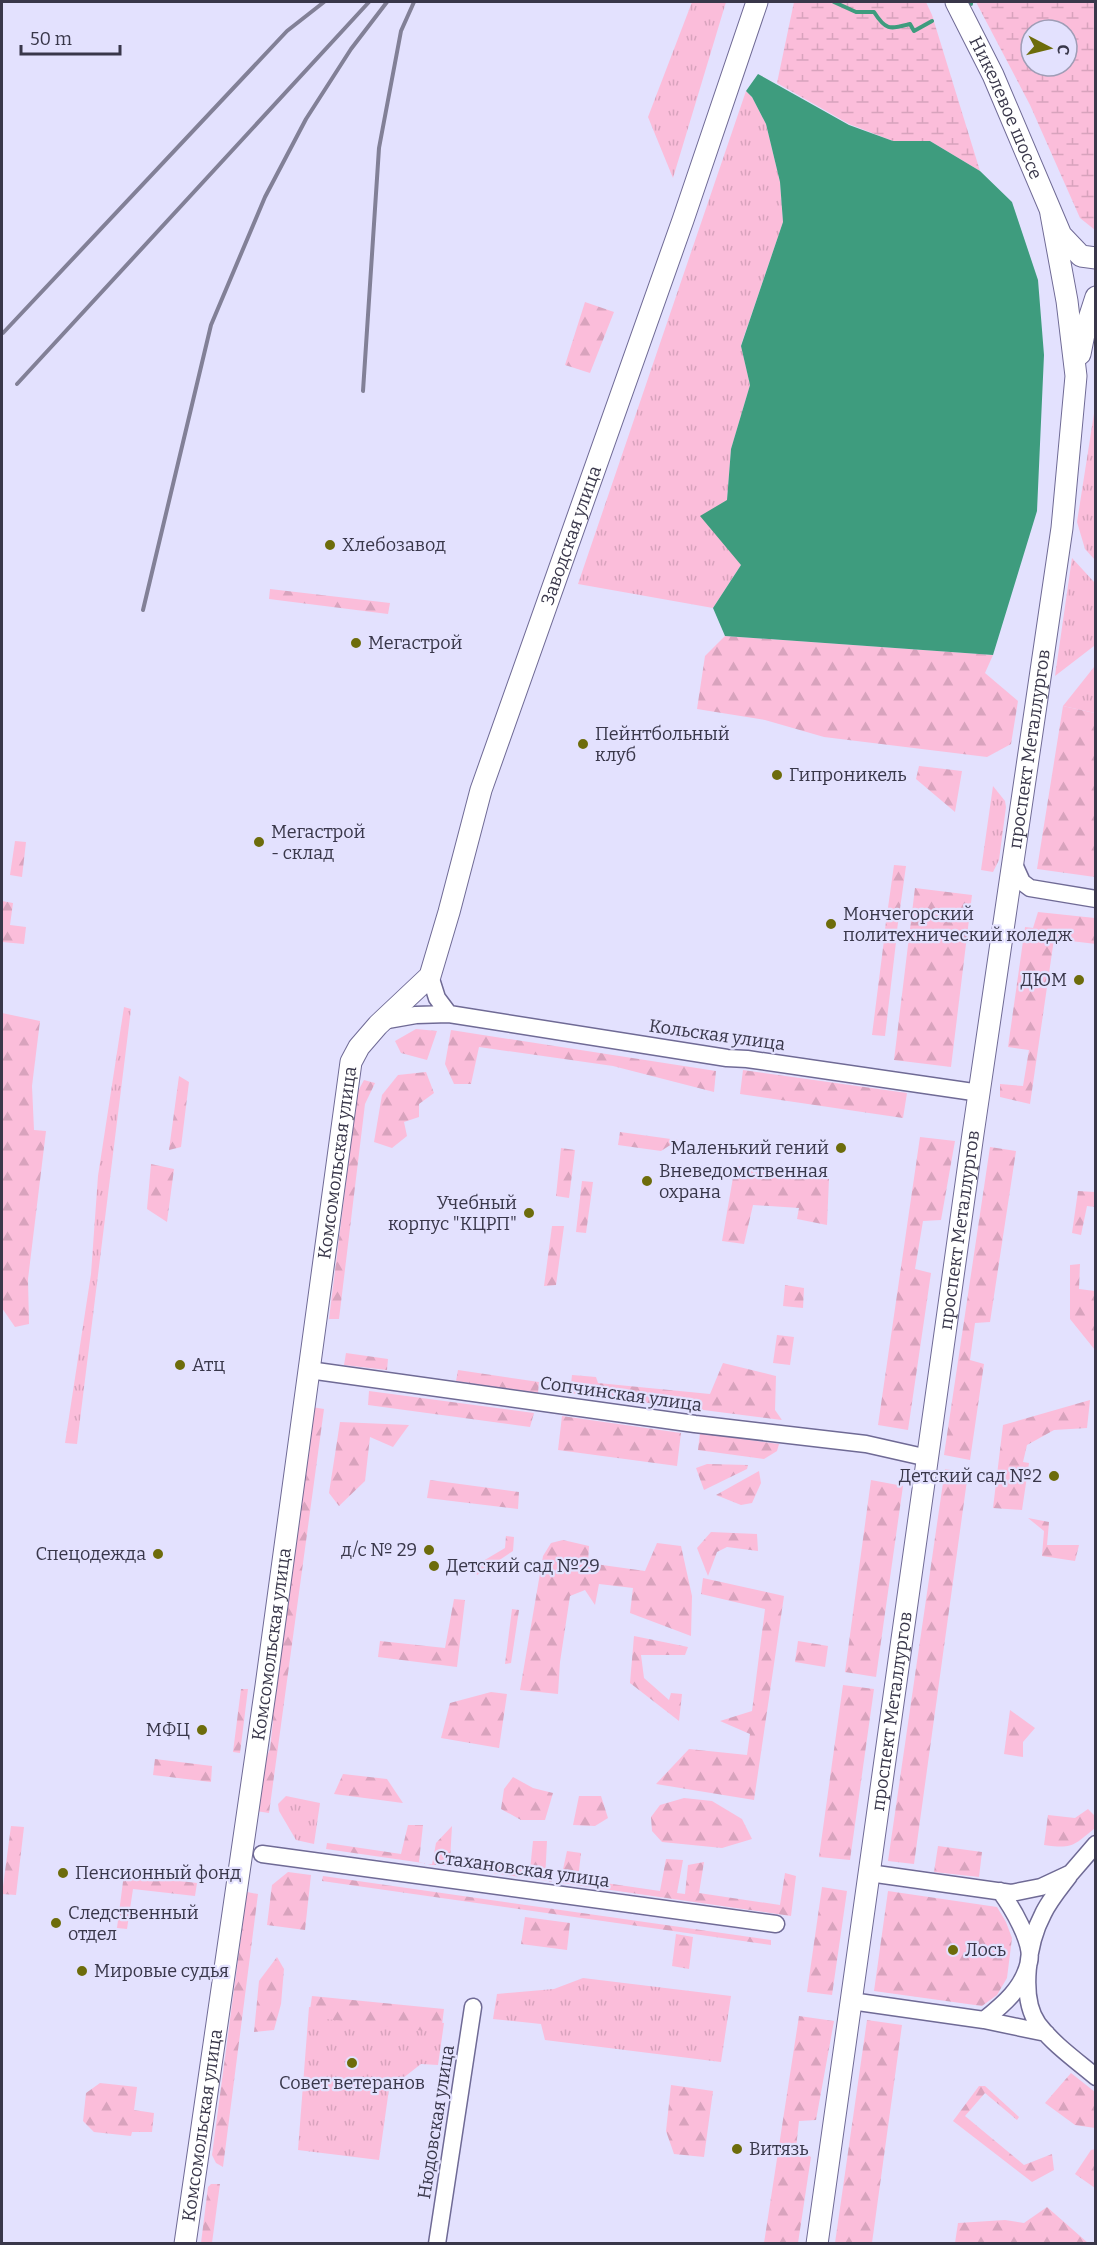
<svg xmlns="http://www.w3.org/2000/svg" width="1097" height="2245" font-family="Bitter,serif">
	<defs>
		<pattern id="grass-tufts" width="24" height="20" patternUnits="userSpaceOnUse" patternTransform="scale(1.5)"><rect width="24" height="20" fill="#fbbdda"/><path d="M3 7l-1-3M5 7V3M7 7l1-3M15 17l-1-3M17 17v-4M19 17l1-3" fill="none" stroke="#d8a3bd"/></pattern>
		<pattern id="forest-firs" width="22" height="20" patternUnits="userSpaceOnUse" patternTransform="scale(1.5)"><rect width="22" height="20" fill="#fbbdda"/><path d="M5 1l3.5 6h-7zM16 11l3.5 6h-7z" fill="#d8a3bd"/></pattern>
		<pattern id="wetland-marsh" width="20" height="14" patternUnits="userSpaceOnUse" patternTransform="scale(1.5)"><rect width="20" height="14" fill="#fbbdda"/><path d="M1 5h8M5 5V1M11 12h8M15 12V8" fill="none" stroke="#d8a3bd"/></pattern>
	</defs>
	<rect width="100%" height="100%" fill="#e3e1fe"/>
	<path fill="url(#grass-tufts)" d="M 692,2 L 726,2 L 673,178 L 648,117 Z
		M 746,91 L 752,97 L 766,124 L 780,182 L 783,222 L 741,345 L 750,385 L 731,449 L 727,500 L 741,565 L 713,608 L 578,584 Z
		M 1095,407 L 1095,560 L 1085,549 L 1077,522 Z
		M 1072,558 L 1095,583 L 1095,638 L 1094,646 L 1055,676 Z
		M 1094,667 L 1095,713 L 1063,706 Z
		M 993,786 L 1005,801 L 1006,807 L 999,860 L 993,872 L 981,870 Z
		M 124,1007 L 131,1009 L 77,1444 L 65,1443 L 91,1274 L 98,1176 Z
		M 286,1796 L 320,1803 L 314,1844 L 296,1840 L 279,1811 L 278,1804 Z
		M 583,1978 L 731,1996 L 721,2062 L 545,2040 L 541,2024 L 493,2019 L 497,1994 L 554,1989 Z
		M 309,2007 L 444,2023 L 438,2065 L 421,2064 L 389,2089 L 379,2160 L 298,2150 Z"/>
	<path fill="url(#forest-firs)" d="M 585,302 L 614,312 L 590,373 L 565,365 Z
		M 270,589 L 390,603 L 388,614 L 269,599 Z
		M 725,636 L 993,655 L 985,673 L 1018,701 L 1011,744 L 987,757 L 824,737 L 765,720 L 697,709 L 705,656 Z
		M 1063,706 L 1095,713 L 1095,877 L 1037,869 Z
		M 919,766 L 962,771 L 955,812 L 916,779 Z
		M 15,841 L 26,842 L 22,877 L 10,875 Z
		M 894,865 L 906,866 L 897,930 L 885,929 Z
		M 915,888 L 972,895 L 951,1067 L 894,1060 Z
		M 2,901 L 13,903 L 10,925 L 26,927 L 24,944 L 2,942 Z
		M 1038,912 L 1095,918 L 1096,944 L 1054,939 L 1030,1104 L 1000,1097 L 1000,1084 L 1023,1086 L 1029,1050 L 1008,1047 L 1025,927 L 1033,928 Z
		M 884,940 L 896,942 L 885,1036 L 872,1035 Z
		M 2,1013 L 40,1021 L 32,1086 L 34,1130 L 46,1131 L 28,1279 L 29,1324 L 15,1327 L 2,1308 Z
		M 416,1029 L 437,1031 L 427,1060 L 401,1053 L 395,1041 Z
		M 451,1030 L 716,1071 L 714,1092 L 613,1066 L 479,1047 L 471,1084 L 454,1084 L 445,1064 Z
		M 743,1070 L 907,1093 L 903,1118 L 740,1094 Z
		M 426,1072 L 434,1093 L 419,1104 L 419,1117 L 404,1122 L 407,1136 L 392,1148 L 374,1142 L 382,1095 L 398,1075 Z
		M 179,1076 L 189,1082 L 181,1147 L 169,1150 Z
		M 364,1080 L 375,1083 L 365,1104 L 339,1319 L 329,1319 L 356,1102 L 358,1091 Z
		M 620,1132 L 678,1140 L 661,1151 L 618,1145 Z
		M 920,1137 L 955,1141 L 941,1220 L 923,1221 L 915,1269 L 931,1273 L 908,1430 L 878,1425 Z
		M 990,1147 L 1016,1151 L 990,1322 L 975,1323 L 970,1360 L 984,1364 L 970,1460 L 944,1455 Z
		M 561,1148 L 575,1150 L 569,1198 L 556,1196 Z
		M 151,1164 L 174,1169 L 167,1222 L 147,1209 Z
		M 735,1166 L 829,1179 L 827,1225 L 797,1219 L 799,1208 L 753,1205 L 744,1244 L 722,1241 Z
		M 582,1181 L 593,1182 L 586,1233 L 576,1232 Z
		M 1078,1191 L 1095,1192 L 1095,1207 L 1087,1206 L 1081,1235 L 1072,1233 Z
		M 552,1226 L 564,1226 L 556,1285 L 544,1286 Z
		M 1080,1264 L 1079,1289 L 1095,1291 L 1095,1350 L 1070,1319 L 1070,1265 Z
		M 785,1285 L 804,1288 L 803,1308 L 783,1306 Z
		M 777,1335 L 794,1337 L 790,1365 L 773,1363 Z
		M 346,1353 L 388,1359 L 387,1370 L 344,1365 Z
		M 723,1363 L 776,1376 L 775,1410 L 782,1420 L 570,1393 L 572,1375 L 596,1377 L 598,1383 L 710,1394 Z
		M 458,1370 L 539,1382 L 538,1393 L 456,1381 Z
		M 369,1391 L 534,1413 L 530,1427 L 368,1405 Z
		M 1090,1400 L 1087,1428 L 1054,1430 L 1027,1445 L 1023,1462 L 1029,1463 L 1022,1510 L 993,1508 L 1003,1425 Z
		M 312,1407 L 324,1409 L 269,1813 L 256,1811 L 263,1765 L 270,1749 L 273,1721 L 270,1706 Z
		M 562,1416 L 681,1433 L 677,1466 L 558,1450 Z
		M 340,1422 L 409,1425 L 393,1447 L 370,1437 L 365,1481 L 339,1506 L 329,1493 Z
		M 700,1433 L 779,1444 L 777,1451 L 764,1459 L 698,1450 Z
		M 707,1464 L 708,1464 L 748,1465 L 747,1469 L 704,1490 L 696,1468 Z
		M 945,1469 L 968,1473 L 914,1864 L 888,1861 Z
		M 759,1471 L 761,1483 L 752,1503 L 741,1505 L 716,1495 Z
		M 430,1480 L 519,1492 L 518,1509 L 427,1498 Z
		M 871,1480 L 903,1486 L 876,1677 L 845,1672 Z
		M 1028,1518 L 1049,1522 L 1047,1545 L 1079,1545 L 1075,1561 L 1042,1556 L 1044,1531 Z
		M 711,1532 L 757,1534 L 758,1551 L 727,1547 L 717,1552 L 708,1576 L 697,1548 Z
		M 506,1536 L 514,1537 L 513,1551 L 477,1575 L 473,1567 L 505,1548 Z
		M 563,1540 L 589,1546 L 588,1563 L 645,1571 L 657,1543 L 681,1546 L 692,1596 L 691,1636 L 630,1613 L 633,1588 L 599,1584 L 595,1605 L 585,1590 L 570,1596 L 560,1662 L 558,1694 L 520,1690 L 543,1556 L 551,1543 Z
		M 703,1578 L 784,1596 L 754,1800 L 656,1784 L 689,1749 L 747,1755 L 750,1734 L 720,1721 L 752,1711 L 765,1609 L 701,1594 Z
		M 454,1599 L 465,1600 L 457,1667 L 378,1657 L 380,1641 L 445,1648 Z
		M 512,1609 L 519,1610 L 511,1663 L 505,1664 Z
		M 634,1636 L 688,1647 L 685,1655 L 641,1655 L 644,1678 L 669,1700 L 671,1693 L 682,1694 L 679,1721 L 630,1683 Z
		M 798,1641 L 828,1646 L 825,1667 L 795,1662 Z
		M 843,1685 L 874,1689 L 850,1860 L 819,1857 Z
		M 241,1689 L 248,1689 L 240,1753 L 233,1752 Z
		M 491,1692 L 507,1694 L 499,1748 L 441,1738 L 450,1703 Z
		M 1010,1710 L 1035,1728 L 1023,1742 L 1023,1757 L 1004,1754 Z
		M 155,1759 L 212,1766 L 211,1782 L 153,1775 Z
		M 343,1774 L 387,1779 L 403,1803 L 334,1794 Z
		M 513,1777 L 533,1788 L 553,1793 L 545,1820 L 521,1820 L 501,1809 L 504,1789 Z
		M 579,1796 L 601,1796 L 608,1818 L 595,1826 L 573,1825 Z
		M 684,1798 L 712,1801 L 742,1819 L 752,1839 L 722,1848 L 662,1842 L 652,1831 L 651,1817 L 660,1805 Z
		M 1088,1809 L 1095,1816 L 1095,1828 C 1073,1846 1073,1849 1044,1845 L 1048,1815 L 1075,1818 Z
		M 408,1825 L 423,1825 L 419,1862 L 432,1865 L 436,1843 L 452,1826 L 450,1861 L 530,1870 L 533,1841 L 547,1841 L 545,1880 L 560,1883 L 567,1851 L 581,1853 L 578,1879 L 660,1891 L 666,1859 L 683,1860 L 677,1893 L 685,1894 L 688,1865 L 704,1862 L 699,1893 L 780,1905 L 785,1873 L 796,1876 L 791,1916 L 326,1849 L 327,1843 L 401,1854 Z
		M 11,1826 L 24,1827 L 16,1895 L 2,1894 Z
		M 938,1846 L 982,1852 L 979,1877 L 934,1872 Z
		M 288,1872 L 311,1875 L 305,1930 L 267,1925 L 272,1885 Z
		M 124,1874 L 197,1883 L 195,1896 L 133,1889 L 127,1929 L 117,1928 Z
		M 323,1876 L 771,1940 L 771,1945 L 322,1881 Z
		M 822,1887 L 847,1891 L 832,1995 L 807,1992 Z
		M 888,1891 L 997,1907 L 1006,1922 L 1012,1938 L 1007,1978 L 997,1995 L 982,2006 L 874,1991 Z
		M 247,1892 L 258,1894 L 223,2167 L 216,2163 L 212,2155 Z
		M 525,1917 L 570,1923 L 567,1950 L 521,1944 Z
		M 676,1934 L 693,1937 L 689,1969 L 672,1966 Z
		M 277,1957 L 284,1969 L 281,2004 L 274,2030 L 254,2032 L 259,1981 Z
		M 312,1996 L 444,2009 L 441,2033 L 309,2017 Z
		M 799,2016 L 834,2021 L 816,2120 L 799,2121 L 796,2148 L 811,2157 L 798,2243 L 764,2243 Z
		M 867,2020 L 902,2025 L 872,2243 L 835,2243 Z
		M 1071,2073 L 1095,2092 L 1095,2128 L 1075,2125 L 1045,2103 Z
		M 100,2083 L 137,2087 L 134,2110 L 154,2113 L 152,2132 L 132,2132 L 131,2136 L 94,2132 L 83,2121 L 86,2093 Z
		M 671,2085 L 713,2091 L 704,2157 L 674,2154 L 666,2131 Z
		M 979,2086 L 985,2086 L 1019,2117 L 1017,2120 L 985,2093 L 965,2116 L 1024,2165 L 1052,2154 L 1054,2170 L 1032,2182 L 953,2121 Z
		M 1095,2149 L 1096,2149 L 1095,2188 L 1075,2174 L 1091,2150 Z
		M 211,2184 L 220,2184 L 212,2243 L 201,2243 L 208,2187 Z
		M 1047,2207 L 1088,2243 L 955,2243 L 958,2223 L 1005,2220 L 1024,2223 Z"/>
	<path fill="url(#wetland-marsh)" fill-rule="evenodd" d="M 794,2 L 926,2 L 932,15 L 980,171 L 930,141 L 893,141 L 849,124 L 777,83 Z
		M 976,2 L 1095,2 L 1095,230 L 1080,218 L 1030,105 ZM 1031,30 L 1067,30 L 1067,66 L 1031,66 Z"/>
	<path fill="#3e9c7e" d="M 758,74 L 849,125 L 893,141 L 930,141 L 980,171 L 1012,202 L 1038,280 L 1044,355 L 1037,511 L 993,655 L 725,636 L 713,608 L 741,565 L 700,516 L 727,500 L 731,449 L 750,385 L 741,346 L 783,222 L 780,182 L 766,124 L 752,97 L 746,91 Z"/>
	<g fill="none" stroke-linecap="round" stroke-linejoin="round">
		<path stroke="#3e9c7e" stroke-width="4" d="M 834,2 L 856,12 L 874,12 C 886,31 890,29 910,24 L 914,31 L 932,21
			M 971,4 L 971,2"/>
		<g stroke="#6f6a95" stroke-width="19">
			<path id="minor" d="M 1013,862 L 1022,882 L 1030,888 L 1096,899
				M 430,976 L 437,998 L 449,1014
				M 382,1021 L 416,1015 L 449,1014 L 727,1058 L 747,1059 L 980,1093
				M 309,1370 L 695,1424 L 866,1444 L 928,1458
				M 262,1854 L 776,1924
				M 869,1873 L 1011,1893 L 1041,1887 L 1071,1873 L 1096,1844
				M 1069,1876 C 1060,1888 1049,1901 1043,1914 C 1028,1942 1019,1997 1038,2024 C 1053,2044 1077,2061 1096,2077
				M 851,2001 L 984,2020 L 1046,2033
				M 984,2020 C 1004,2004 1023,1988 1029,1962 C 1034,1943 1011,1906 1000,1891
				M 437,2244 L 473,2007"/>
		</g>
		<g stroke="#6f6a95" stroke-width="23">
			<g id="major">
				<path id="s1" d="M 956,2 L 993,75 L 1061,235 L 1081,256 L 1096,258"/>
				<path d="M 1080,354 L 1084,334 L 1096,297"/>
				<path id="s2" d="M 185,2244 L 266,1686 L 351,1062 L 359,1047 L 378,1025 L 430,976 L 449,912 L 481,790 L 683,220 L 757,2"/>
				<path id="s3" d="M 817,2244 L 973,1134 L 1062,528 L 1076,376 L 1067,301 L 1051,214"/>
			</g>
		</g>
		<use href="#minor" stroke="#fff" stroke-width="16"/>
		<use href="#major" stroke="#fff" stroke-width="21"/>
		<path stroke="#828097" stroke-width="4" d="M 3,333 L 287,31 L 324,2
			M 17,384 L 369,2
			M 363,391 L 379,148 L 401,31 L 414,2
			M 143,610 L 211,325 L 265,197 L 306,119 L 351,49 L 387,2"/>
	</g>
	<g fill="#6d6c0b" stroke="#e3e1fe" stroke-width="2">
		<circle cx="330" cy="545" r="6"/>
		<circle cx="356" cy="643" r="6"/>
		<circle cx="583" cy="744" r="6"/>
		<circle cx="777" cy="775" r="6"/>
		<circle cx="259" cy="842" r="6"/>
		<circle cx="831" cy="924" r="6"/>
		<circle cx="1079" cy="980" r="6"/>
		<circle cx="841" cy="1148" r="6"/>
		<circle cx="647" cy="1181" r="6"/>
		<circle cx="529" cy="1213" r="6"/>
		<circle cx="180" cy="1365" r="6"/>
		<circle cx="1054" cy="1476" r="6"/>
		<circle cx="429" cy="1550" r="6"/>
		<circle cx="158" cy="1554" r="6"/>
		<circle cx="434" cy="1566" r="6"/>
		<circle cx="202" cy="1730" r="6"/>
		<circle cx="63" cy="1873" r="6"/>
		<circle cx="56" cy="1923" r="6"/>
		<circle cx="953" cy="1950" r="6"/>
		<circle cx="82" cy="1971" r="6"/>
		<circle cx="352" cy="2063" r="6"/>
		<circle cx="737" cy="2149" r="6"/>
	</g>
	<g text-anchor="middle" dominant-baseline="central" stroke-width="4.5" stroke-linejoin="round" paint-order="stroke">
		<g font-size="18" fill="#39374a" stroke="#e3e1fe">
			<text stroke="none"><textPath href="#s1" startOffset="117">Никелевое шоссе</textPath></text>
			<text stroke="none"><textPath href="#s2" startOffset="1774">Заводская улица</textPath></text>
			<text stroke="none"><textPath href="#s3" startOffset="1510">проспект Металлургов</textPath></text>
			<text transform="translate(717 1035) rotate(8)">Кольская улица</text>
			<text stroke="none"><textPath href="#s2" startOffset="1092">Комсомольская улица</textPath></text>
			<text stroke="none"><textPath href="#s3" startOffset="1024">проспект Металлургов</textPath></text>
			<text transform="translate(621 1394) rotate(8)">Сопчинская улица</text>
			<text stroke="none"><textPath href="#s2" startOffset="606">Комсомольская улица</textPath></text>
			<text stroke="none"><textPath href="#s3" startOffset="538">проспект Металлургов</textPath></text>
			<text transform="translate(522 1869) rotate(8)">Стахановская улица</text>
			<text transform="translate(436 2122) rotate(-81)">Нюдовская улица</text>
			<text stroke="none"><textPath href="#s2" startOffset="120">Комсомольская улица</textPath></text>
		</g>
		<g font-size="18" fill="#39374a" stroke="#e3e1fe" text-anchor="start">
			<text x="342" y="545">Хлебозавод</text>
			<text x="368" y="643">Мегастрой</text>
			<text x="595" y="734">Пейнтбольный<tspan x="595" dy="21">клуб</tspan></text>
			<text x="789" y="775">Гипроникель</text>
			<text x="271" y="832">Мегастрой<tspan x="271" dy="21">- склад</tspan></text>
			<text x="843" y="914">Мончегорский<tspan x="843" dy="21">политехнический коледж</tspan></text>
			<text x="1067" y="980" text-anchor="end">ДЮМ</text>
			<text x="829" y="1148" text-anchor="end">Маленький гений</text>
			<text x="659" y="1171">Вневедомственная<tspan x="659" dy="21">охрана</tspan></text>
			<text x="517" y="1203" text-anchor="end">Учебный<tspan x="517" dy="21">корпус "КЦРП"</tspan></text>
			<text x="192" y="1365">Атц</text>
			<text x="1042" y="1476" text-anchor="end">Детский сад №2</text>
			<text x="417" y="1550" text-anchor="end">д/с № 29</text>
			<text x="146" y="1554" text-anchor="end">Спецодежда</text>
			<text x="446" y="1566">Детский сад №29</text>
			<text x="190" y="1730" text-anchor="end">МФЦ</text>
			<text x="75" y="1873">Пенсионный фонд</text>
			<text x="68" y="1913">Следственный<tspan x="68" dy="21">отдел</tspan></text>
			<text x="965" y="1950">Лось</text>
			<text x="94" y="1971">Мировые судья</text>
			<text x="352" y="2083" text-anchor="middle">Совет ветеранов</text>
			<text x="749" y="2149">Витязь</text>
		</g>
	</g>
	<rect width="1097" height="2245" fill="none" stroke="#39374a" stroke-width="6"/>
	<g transform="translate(1049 48) rotate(97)"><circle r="28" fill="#e3e1fe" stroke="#9f9db6" stroke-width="1.5"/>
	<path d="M0-4.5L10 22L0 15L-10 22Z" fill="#6d6c0b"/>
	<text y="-9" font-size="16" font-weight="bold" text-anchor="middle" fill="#39374a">С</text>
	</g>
	<path d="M21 45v9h99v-9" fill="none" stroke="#39374a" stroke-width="3"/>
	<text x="30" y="45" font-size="18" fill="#39374a" stroke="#e3e1fe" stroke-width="4.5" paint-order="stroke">50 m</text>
</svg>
